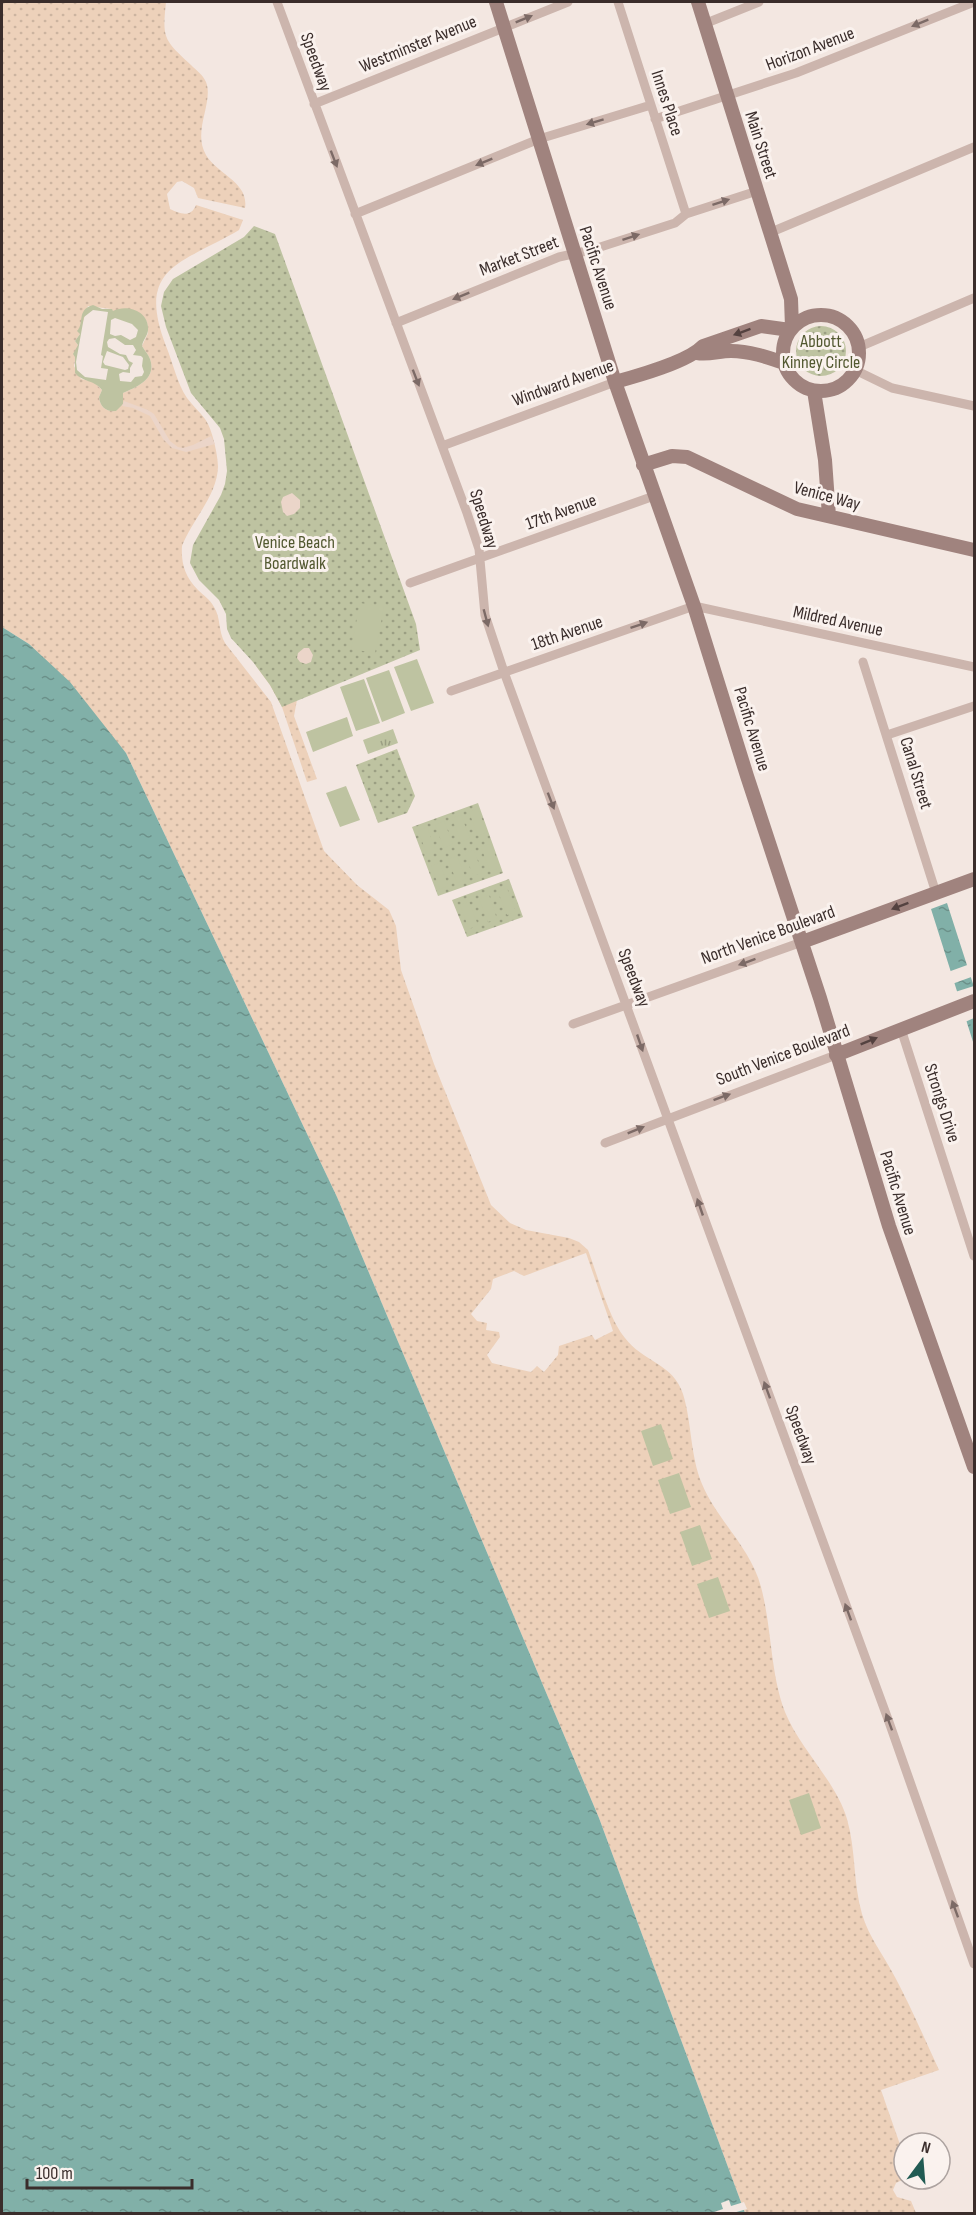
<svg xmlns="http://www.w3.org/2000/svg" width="976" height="2215" font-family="'Sofia Sans Condensed',sans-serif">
	<defs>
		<pattern id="grass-tufts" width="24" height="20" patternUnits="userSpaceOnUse" patternTransform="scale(1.5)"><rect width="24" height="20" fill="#bec3a1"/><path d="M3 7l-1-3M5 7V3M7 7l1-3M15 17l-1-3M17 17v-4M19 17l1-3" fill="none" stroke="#9b9f83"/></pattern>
		<pattern id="sand-dots" width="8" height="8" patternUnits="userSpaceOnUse" patternTransform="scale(1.5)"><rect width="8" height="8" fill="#edd1ba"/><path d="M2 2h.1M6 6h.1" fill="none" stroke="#ccb4a0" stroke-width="1.8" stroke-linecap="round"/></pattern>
		<pattern id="park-dots" width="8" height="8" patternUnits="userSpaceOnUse" patternTransform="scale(1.5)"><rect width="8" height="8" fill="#bec3a1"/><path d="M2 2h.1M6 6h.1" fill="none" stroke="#9b9f83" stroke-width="1.8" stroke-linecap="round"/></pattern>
		<pattern id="water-ripples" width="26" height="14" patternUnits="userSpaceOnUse" patternTransform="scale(1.5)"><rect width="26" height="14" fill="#81b0a8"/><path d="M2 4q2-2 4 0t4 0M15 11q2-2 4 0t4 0" fill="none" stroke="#6b9089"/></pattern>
	</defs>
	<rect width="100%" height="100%" fill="#f3e7e1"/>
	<path fill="url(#grass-tufts)" d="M 393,729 L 398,743 L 368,754 L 363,740 Z"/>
	<path fill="url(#sand-dots)" fill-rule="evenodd" d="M 2,2 L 166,2 C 162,39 164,40 191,65 C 196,70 203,75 206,82 C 214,102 192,131 206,155 C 218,175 249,182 245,208 L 198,198 L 194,188 L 182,181 L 177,182 L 167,194 L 170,209 C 180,214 191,218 196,205 L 243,220 L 239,230 L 234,233 C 176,265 137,270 166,346 C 173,363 177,383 187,398 C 192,405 199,411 205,419 C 212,428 218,455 218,467 C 217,496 192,520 182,546 C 181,564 185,577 198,590 C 203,595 210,599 214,607 C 221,618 218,631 225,643 L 271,702 L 324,851 L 357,885 L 389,910 L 396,926 L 401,970 L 434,1064 L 491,1205 L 510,1223 L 526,1230 L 569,1238 L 579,1242 L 588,1250 C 598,1276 608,1317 625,1338 C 642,1361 674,1364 683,1394 C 692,1423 690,1455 702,1484 C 717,1520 751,1548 761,1587 C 772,1628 770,1672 785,1712 C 800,1749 837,1783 847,1819 C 856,1850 853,1884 862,1914 C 869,1938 885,1957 896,1979 C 912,2009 925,2040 939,2070 L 881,2090 L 904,2156 L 901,2158 L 904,2179 L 896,2183 L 893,2190 L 897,2197 L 911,2201 L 916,2213 L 745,2213 L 599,1818 L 337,1197 L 126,753 L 29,644 L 2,627 ZM 88,306 L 111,309 L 113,311 L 134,310 L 147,322 L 148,333 L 142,346 C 145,351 148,354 150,359 C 157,379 137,387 123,393 L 116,411 C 106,412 100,407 99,397 L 102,390 L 94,382 L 81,379 L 74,366 L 78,345 L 75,341 L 80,334 L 78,330 L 81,328 ZM 586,1253 L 613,1331 L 595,1340 L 592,1335 L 559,1346 L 558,1355 L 544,1372 L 537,1366 L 531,1372 L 492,1363 L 487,1355 L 500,1337 L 499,1332 L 486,1330 L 487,1323 L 477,1321 L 471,1314 L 491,1289 L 493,1279 L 514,1271 L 524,1276 Z
		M 260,663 L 299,689 L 294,716 L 317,779 L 307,782 L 282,707 L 270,685 L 256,666 Z"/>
	<path fill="url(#park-dots)" d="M 254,226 L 275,234 L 416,624 L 420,650 L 282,707 L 270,685 L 253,662 L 231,638 L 227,629 L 226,614 L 219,600 L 199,580 L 190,563 L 193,545 L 221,495 L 225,484 L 227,471 L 224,439 L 220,428 L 191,393 L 166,327 L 161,306 L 164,292 L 173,279 L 244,237 Z
		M796 351a25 25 0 1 1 50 0a25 25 0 1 1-50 0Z
		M 397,749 L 415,796 L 407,813 L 378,823 L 356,765 Z
		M 478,803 L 503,873 L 438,896 L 412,827 Z
		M 509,879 L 523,917 L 467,937 L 452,900 Z"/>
	<path fill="#bec3a1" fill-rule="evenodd" d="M 93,305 L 102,309 L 112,309 L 113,311 C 126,304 147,310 148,327 C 149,335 143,339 142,346 C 145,351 148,354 150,359 C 157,379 137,387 123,393 L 123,404 L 116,411 C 106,412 100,407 99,397 L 102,390 C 95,380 82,382 75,373 L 75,357 L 73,354 L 78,345 L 75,341 L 80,334 L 77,331 C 85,323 76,310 93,305 ZM 93,310 L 108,312 L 101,355 L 103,356 L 101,368 L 108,369 L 106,380 L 85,377 L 77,370 L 76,362 L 84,317 ZM 115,318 L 132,324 L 138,330 L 136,337 L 130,340 L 121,335 L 115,336 L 110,334 L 111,320 ZM 115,338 L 125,345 L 133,345 L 136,350 L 133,355 L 141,356 L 143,358 L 142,366 L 144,372 L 142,376 L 135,377 L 131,382 L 120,381 L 119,374 L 123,372 L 130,373 L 130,368 L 133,363 L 129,361 L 126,355 L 120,354 L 108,347 L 107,342 L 109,339 ZM 107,351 L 123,357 L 129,365 L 128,369 L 125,370 L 105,365 L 103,362 Z
		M 360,603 L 384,607 L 375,653 L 351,649 Z
		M 417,659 L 434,703 L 411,711 L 394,667 Z
		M 389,670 L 405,713 L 382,722 L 366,678 Z
		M 364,679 L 380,723 L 356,731 L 340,687 Z
		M 347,717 L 353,736 L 313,752 L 306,732 Z
		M 346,786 L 360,820 L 340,827 L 326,793 Z
		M 478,809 L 487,832 L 478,836 L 469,812 Z
		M 461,815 L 470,838 L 461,842 L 452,818 Z
		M 444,821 L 453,844 L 444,848 L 435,825 Z
		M 427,827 L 436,851 L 427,854 L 418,831 Z
		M 491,844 L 500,868 L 490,871 L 481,847 Z
		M 474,850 L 482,873 L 473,876 L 465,853 Z
		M 457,856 L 466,879 L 457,883 L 448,859 Z
		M 440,863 L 448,886 L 440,889 L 431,866 Z
		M 507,888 L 516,912 L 507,915 L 498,892 Z
		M 489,895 L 497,919 L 488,922 L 479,899 Z
		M 469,902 L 478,925 L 469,929 L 460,905 Z
		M 661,1424 L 673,1459 L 653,1466 L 641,1431 Z
		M 679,1473 L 691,1507 L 670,1514 L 658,1480 Z
		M 700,1525 L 712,1559 L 692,1566 L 680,1532 Z
		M 718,1577 L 730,1611 L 709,1618 L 697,1584 Z
		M 809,1793 L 821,1828 L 801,1835 L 789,1800 Z"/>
	<path fill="#ebd5c9" d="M 124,401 L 148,410 L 154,414 L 170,441 L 178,447 L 183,448 L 193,445 L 211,436 L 215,444 L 186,452 L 172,448 L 163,439 L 150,416 L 133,408 L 122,406 Z
		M 292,493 L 300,500 L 300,508 L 294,514 L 287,516 L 283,512 L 281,502 L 283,497 Z
		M 304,648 L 309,648 L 313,655 L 311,662 L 306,664 L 300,662 L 297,658 L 298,653 Z"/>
	<path fill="url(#water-ripples)" d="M 2,627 L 29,644 L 70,682 L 126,753 L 337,1197 L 599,1818 L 745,2213 L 2,2213 Z
		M 947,903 L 974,987 L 974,1045 L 931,909 Z"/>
	<path fill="#f3e7e1" d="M 970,964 L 974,976 L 952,984 L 948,972 Z
		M 974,986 L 974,1018 L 965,1022 L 974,1048 L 972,1046 L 955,992 Z
		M 729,2200 L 731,2206 L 744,2202 L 747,2209 L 733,2213 L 711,2213 L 723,2209 L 721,2203 Z"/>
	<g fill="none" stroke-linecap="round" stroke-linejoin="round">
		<path stroke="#ccb5ad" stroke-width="9" d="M 277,2 L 467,513 L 479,549 L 485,615 L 504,672 L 889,1722 L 974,1964
			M 618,2 L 686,214
			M 704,24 L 759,2
			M 314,104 L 568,2
			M 655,119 L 796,73 L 974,2
			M 355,214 L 539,139 L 651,105
			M 769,233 L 974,147
			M 396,323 L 559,257 L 591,250 L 675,223 L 686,214 L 757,191
			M 859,347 L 974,298
			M 855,370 L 892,388 L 974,406
			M 442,446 L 615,382
			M 410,583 L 654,496
			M 863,662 L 936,893
			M 451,691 L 694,606 L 974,667
			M 887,735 L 974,706
			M 573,1024 L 802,942
			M 901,1029 L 974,1256
			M 605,1143 L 836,1055"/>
		<path stroke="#a0837e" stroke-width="14" d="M 496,2 L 615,382 L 694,606 L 747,776 L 820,998 L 889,1226 L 974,1467
			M 698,2 L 791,299 L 792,327
			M783 353a38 38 0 1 1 76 0a38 38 0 1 1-76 0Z
			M 697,353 C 709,355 719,351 731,351 C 749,351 767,357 784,363
			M 615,382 C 637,376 688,362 703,346 L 761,326 L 790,330
			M 814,391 L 825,460 L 829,516
			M 643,465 L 672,456 L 687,457 L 797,509 L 974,550
			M 802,942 L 974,879
			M 836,1055 L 974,1001"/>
	</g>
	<defs><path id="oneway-solid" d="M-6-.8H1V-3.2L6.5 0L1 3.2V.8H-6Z" transform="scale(1.5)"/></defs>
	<g fill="#7c6a66">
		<use href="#oneway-solid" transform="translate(524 19) rotate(-22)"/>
		<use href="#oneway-solid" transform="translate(920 23) rotate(158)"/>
		<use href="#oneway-solid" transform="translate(595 122) rotate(163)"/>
		<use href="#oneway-solid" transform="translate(334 159) rotate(69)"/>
		<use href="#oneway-solid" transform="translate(484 162) rotate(158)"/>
		<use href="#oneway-solid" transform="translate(721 202) rotate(-18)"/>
		<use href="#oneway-solid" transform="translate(631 237) rotate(-18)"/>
		<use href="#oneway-solid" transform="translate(461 296) rotate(158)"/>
		<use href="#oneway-solid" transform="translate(416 378) rotate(69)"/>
		<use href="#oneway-solid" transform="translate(486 618) rotate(75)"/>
		<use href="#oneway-solid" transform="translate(639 625) rotate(-19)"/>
		<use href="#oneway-solid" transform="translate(551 801) rotate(69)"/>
		<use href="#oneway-solid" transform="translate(747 962) rotate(160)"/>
		<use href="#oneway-solid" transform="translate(640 1043) rotate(71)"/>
		<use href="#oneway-solid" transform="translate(722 1097) rotate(-20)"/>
		<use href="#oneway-solid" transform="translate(636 1130) rotate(-22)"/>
		<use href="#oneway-solid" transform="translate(700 1207) rotate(-109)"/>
		<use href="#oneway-solid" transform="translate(767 1390) rotate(-110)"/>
		<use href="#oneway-solid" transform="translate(848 1612) rotate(-110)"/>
		<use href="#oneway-solid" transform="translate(889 1722) rotate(-110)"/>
		<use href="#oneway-solid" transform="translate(955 1909) rotate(-110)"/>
	</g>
	<g fill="#544240">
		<use href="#oneway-solid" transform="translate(742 332) rotate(160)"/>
		<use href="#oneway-solid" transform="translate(900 906) rotate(159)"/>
		<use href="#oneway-solid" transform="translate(869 1041) rotate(-22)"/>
	</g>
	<g text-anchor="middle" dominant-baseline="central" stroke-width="6" stroke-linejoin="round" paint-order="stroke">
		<g font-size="18" fill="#3a2d2b" stroke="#faf2ee">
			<text transform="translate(418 44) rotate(-22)">Westminster Avenue</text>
			<text transform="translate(810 49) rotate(-21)">Horizon Avenue</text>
			<text transform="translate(316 62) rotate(70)">Speedway</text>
			<text transform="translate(667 103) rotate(72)">Innes Place</text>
			<text transform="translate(761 145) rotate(72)">Main Street</text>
			<text transform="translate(519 256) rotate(-21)">Market Street</text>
			<text transform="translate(598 268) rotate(72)">Pacific Avenue</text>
			<text transform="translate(563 383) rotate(-20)">Windward Avenue</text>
			<text transform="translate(827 496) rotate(15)">Venice Way</text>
			<text transform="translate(561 512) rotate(-20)">17th Avenue</text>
			<text transform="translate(484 519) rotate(73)">Speedway</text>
			<text transform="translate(838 621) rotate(12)">Mildred Avenue</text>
			<text transform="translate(567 633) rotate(-19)">18th Avenue</text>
			<text transform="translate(752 729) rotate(73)">Pacific Avenue</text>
			<text transform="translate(916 773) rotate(73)">Canal Street</text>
			<text transform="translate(768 935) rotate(-20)">North Venice Boulevard</text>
			<text transform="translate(634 978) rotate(69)">Speedway</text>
			<text transform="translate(783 1055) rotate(-21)">South Venice Boulevard</text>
			<text transform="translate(942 1103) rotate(72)">Strongs Drive</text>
			<text transform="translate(898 1193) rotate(73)">Pacific Avenue</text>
			<text transform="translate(801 1435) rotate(70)">Speedway</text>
		</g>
		<g font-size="18" fill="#525830" stroke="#faf2ee">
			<text x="821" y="341">Abbott<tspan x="821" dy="21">Kinney Circle</tspan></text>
			<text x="295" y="542">Venice Beach<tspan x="295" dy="21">Boardwalk</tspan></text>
		</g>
	</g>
	<rect width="976" height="2215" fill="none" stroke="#3a2d2b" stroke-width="6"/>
	<g transform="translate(922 2161) rotate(16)"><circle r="28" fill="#faf2ee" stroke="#ada3a0" stroke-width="1.5"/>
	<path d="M0-4.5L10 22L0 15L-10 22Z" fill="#215b53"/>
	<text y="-9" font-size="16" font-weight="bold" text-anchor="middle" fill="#3a2d2b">N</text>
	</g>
	<path d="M27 2179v9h165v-9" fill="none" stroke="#3a2d2b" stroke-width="3"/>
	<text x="36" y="2179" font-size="18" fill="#3a2d2b" stroke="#faf2ee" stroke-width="4.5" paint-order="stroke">100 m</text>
</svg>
